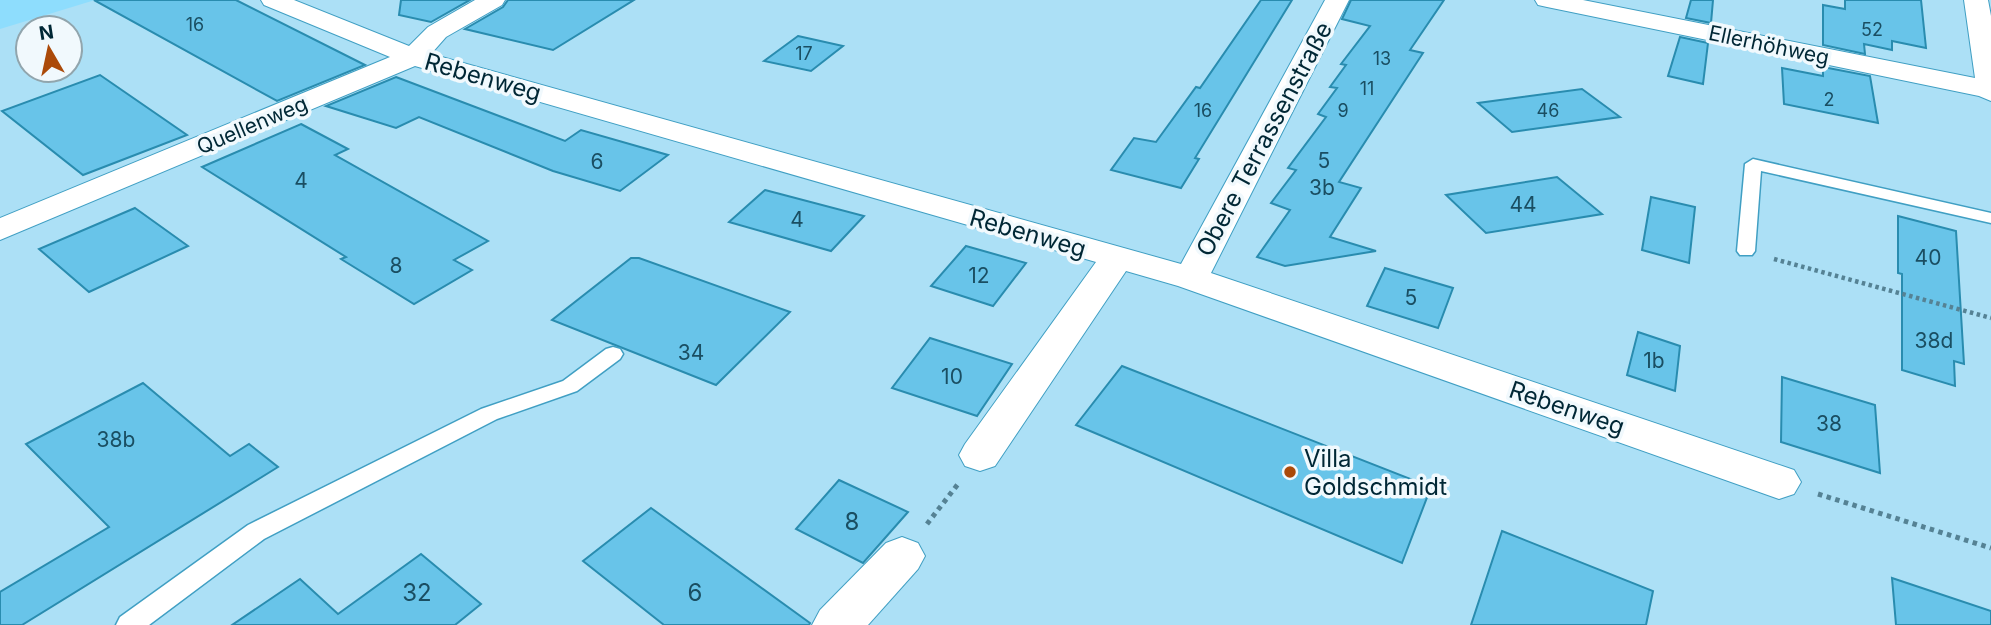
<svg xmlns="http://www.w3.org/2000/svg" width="1991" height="625" viewBox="0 0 1991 625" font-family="Inter,sans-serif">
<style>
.built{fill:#8eddfd}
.building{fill:#68c4e9;stroke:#298caf;stroke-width:2}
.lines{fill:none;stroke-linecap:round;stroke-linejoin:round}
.service-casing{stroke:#409fc3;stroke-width:3}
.minor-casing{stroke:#409fc3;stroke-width:2}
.path-far1{stroke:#558294;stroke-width:4.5;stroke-dasharray:3.5 3.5;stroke-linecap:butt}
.path{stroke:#558294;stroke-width:5;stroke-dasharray:4.5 4.5;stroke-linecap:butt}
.service{fill:#fff;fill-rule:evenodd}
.minor{fill:#fff;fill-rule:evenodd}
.poi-dot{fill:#ab4a09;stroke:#f1f9fd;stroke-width:2.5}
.labels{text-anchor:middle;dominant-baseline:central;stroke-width:7;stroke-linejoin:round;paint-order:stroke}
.far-number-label{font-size:18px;fill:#1a4e62}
.far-street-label{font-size:21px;fill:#002735;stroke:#f1f9fd}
.number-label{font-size:21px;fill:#1a4e62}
.street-label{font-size:24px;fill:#002735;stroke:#f1f9fd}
.poi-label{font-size:24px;fill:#002735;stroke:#f1f9fd;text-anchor:start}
.near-number-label{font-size:24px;fill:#1a4e62}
</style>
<rect width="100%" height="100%" fill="#ace0f6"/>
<polygon class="built" points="0,0 95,0 0,29"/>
<g class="building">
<polygon points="94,0 236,0 365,65 277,101"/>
<polygon points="401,0 470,0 431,22 399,15"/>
<polygon points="508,0 634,0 553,50 465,29 503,7"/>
<polygon points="1261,0 1292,0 1195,158 1199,159 1181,188 1111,170 1134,138 1156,142 1196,87 1200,88"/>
<polygon points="1351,0 1444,0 1410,50 1423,53 1339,182 1361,188 1330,237 1376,251 1285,266 1257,257 1290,210 1271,203 1296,170 1288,168 1326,117 1318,114 1337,88 1330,87 1346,65 1341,64 1370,26 1342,19"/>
<polygon points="1691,0 1713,0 1711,23 1686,18"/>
<polygon points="1845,0 1921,0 1926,48 1892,41 1892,50 1864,44 1865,54 1823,45 1823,5 1845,9"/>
<polygon points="798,36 843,46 811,71 764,61"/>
<polygon points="1680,37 1708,43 1703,84 1668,76"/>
<polygon points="1823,67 1870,76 1878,123 1784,104 1782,68 1823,76"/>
<polygon points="100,75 187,135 83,175 2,111"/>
<polygon points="396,77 565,141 581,130 668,155 620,191 553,171 419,117 396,128 326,106"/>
<polygon points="1582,89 1620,117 1512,132 1478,103"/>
<polygon points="301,124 348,149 335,155 488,241 454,260 472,270 414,304 341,259 346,257 202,167"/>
<polygon points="1557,177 1602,214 1486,233 1446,195"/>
<polygon points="765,190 864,216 831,251 729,222"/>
<polygon points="1651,197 1695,207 1689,263 1642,250"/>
<polygon points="135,208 188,246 89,292 39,249"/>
<polygon points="1898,216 1956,231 1964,364 1954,361 1955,386 1902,370 1902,274 1898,273"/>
<polygon points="966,246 1026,263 993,306 931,286"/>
<polygon points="631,258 639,258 790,312 716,385 552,320"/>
<polygon points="1385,268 1453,288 1438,328 1367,306"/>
<polygon points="1638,332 1680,346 1675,391 1627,375"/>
<polygon points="930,338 1012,364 977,416 892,388"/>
<polygon points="1122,366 1431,487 1402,563 1076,425"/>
<polygon points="1782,377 1875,405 1880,473 1781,442"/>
<polygon points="143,383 230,456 249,444 278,467 22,625 0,625 0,592 109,527 26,444"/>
<polygon points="839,480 908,512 863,563 796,529"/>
<polygon points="651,508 810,623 809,625 664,625 583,561"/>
<polygon points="1502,531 1653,591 1646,625 1471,625"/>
<polygon points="421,554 481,604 455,625 232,625 300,579 338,614"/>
<polygon points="1892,578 1991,611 1991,625 1896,625"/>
</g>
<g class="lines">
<defs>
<g id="service">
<polygon points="1753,159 1991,213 1991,223 1761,171 1755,251 1752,255 1740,255 1737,251 1745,164"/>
<polygon points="613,347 620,349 623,354 620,359 577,391 497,419 264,539 149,625 116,625 120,617 248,525 481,409 563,381 606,349"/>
</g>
<g id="minor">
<polygon points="261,0 294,0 409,46 428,27 475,0 505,0 502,5 446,37 431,54 1181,264 1325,0 1349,0 1211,273 1794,470 1801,482 1794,494 1779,499 1178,286 1126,271 995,466 980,471 965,466 959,455 965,444 1096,262 415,66 0,240 0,218 390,57 264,5"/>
<polygon points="1535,0 1583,0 1975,78 1964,0 1988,0 1991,16 1991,101 1979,96 1547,7 1538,5"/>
<polygon points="902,537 918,543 925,556 918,569 868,625 812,625 820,610 886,543"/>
</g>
</defs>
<use href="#service" class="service-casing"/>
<use href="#minor" class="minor-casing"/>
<polyline class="path-far1" points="1774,259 1991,318"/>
<g class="path">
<polyline points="1818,494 1991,548"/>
<polyline points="927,524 958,484"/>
</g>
<use href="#service" class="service"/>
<use href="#minor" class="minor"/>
</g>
<circle class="poi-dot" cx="1290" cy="472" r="7"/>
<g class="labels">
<g class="far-number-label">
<text x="195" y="24">16</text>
<text x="1872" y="29">52</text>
<text x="804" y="53">17</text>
<text x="1382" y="58">13</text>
<text x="1367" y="88">11</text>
<text x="1829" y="99">2</text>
<text x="1203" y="110">16</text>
<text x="1343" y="110">9</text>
<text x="1548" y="110">46</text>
</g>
<g class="far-street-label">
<text transform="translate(1769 45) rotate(12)">Ellerhöhweg</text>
<text transform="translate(252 125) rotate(-23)">Quellenweg</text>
</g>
<g class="number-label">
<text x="1324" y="160">5</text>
<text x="597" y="161">6</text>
<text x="301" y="180">4</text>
<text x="1322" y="187">3b</text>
<text x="1523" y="204">44</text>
<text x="797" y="219">4</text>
<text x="1928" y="257">40</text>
<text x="396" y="265">8</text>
<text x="979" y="275">12</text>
<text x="1411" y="297">5</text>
<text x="1934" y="340">38d</text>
<text x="691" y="352">34</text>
<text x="1654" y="360">1b</text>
<text x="952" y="376">10</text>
<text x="1829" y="423">38</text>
<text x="116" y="439">38b</text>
</g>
<g class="street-label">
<text transform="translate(483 77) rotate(16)">Rebenweg</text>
<text transform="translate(1264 139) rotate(-62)">Obere Terrassenstraße</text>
<text transform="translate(1028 233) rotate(16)">Rebenweg</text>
<text transform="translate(1567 408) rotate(19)">Rebenweg</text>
</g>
<g class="poi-label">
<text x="1304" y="458">Villa<tspan x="1304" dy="28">Goldschmidt</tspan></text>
</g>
<g class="near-number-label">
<text x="852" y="521">8</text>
<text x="417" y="592">32</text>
<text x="695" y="592">6</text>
</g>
</g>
<g transform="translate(49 49) rotate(351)"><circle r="33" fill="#f1f9fd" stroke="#91a5ad" stroke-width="2"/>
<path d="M0-5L12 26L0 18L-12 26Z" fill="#ab4a09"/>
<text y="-10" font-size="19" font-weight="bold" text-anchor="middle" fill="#002735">N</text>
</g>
</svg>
